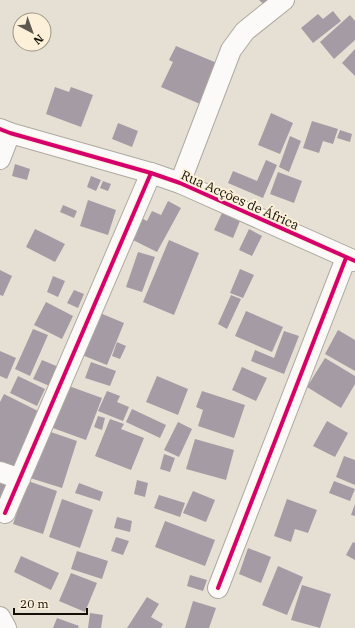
<svg xmlns="http://www.w3.org/2000/svg" width="355" height="628" viewBox="0 0 355 628" font-family="'IBM Plex Serif',serif">
<style>
.building{fill:#a59ba4}
.lines{fill:none;stroke-linecap:round;stroke-linejoin:round}
.street-casing{stroke:#aeaaa0;stroke-width:22}
.street{stroke:#fbfaf9;stroke-width:20}
.cycleway-casing{stroke:#fcf0d9;stroke-width:6}
.cycleway{stroke:#d6006c;stroke-width:4}
.labels{text-anchor:middle;dominant-baseline:central;stroke-width:4;stroke-linejoin:round;paint-order:stroke}
.street-label{font-size:13px;fill:#141008;stroke:#fcf0d9}
</style>
<rect width="100%" height="100%" fill="#e6e0d4"/>
<g class="building">
<polygon points="259,0 273,0 267,7"/>
<polygon points="333,11 341,21 313,43 301,28 318,14 323,19"/>
<polygon points="350,15 355,21 355,40 334,59 320,42"/>
<polygon points="176,46 217,63 200,104 161,87 173,62 169,60"/>
<polygon points="355,49 355,76 342,63"/>
<polygon points="55,87 69,92 71,87 93,95 81,127 46,114"/>
<polygon points="271,113 293,123 280,154 258,145"/>
<polygon points="312,121 338,129 333,144 323,141 319,153 303,148"/>
<polygon points="118,123 138,131 132,147 112,139"/>
<polygon points="340,130 352,134 350,142 337,138"/>
<polygon points="290,136 301,141 289,172 279,167"/>
<polygon points="266,160 277,165 263,198 228,183 233,171 257,181"/>
<polygon points="15,164 30,169 27,180 12,176"/>
<polygon points="278,172 302,181 294,203 270,194"/>
<polygon points="91,176 101,180 96,191 87,187"/>
<polygon points="103,181 111,184 108,191 100,188"/>
<polygon points="88,200 116,210 108,235 80,226"/>
<polygon points="168,201 181,208 157,252 129,238 139,217 147,221 152,211 161,215"/>
<polygon points="63,205 77,211 74,218 60,212"/>
<polygon points="222,213 240,221 233,238 214,230"/>
<polygon points="35,229 65,244 55,262 26,247"/>
<polygon points="249,229 262,236 252,256 239,250"/>
<polygon points="169,240 199,253 174,315 143,302"/>
<polygon points="138,252 155,257 142,292 126,287"/>
<polygon points="240,269 254,275 243,298 230,293"/>
<polygon points="0,270 12,276 3,296 0,295"/>
<polygon points="53,276 65,281 58,297 47,292"/>
<polygon points="74,290 84,294 78,308 67,303"/>
<polygon points="231,295 241,299 227,329 218,324"/>
<polygon points="46,302 73,316 62,339 34,325"/>
<polygon points="246,311 283,327 272,352 235,336"/>
<polygon points="100,313 124,323 107,365 82,355"/>
<polygon points="33,329 48,335 30,376 15,369"/>
<polygon points="338,330 355,340 355,371 325,354"/>
<polygon points="284,331 299,336 284,374 251,361 255,350 274,358"/>
<polygon points="117,342 126,346 120,359 112,356"/>
<polygon points="0,351 16,358 7,379 0,376"/>
<polygon points="325,358 355,376 355,384 341,408 307,387"/>
<polygon points="42,360 61,368 52,387 33,379"/>
<polygon points="91,362 116,371 110,386 85,378"/>
<polygon points="242,367 267,378 256,401 232,390"/>
<polygon points="18,376 45,389 37,406 10,393"/>
<polygon points="157,376 188,389 178,415 146,402"/>
<polygon points="66,385 102,398 86,440 50,427"/>
<polygon points="107,391 120,396 117,402 129,407 123,421 98,411"/>
<polygon points="202,391 245,405 234,438 198,426 203,410 196,407"/>
<polygon points="4,394 40,412 12,470 0,464 0,402"/>
<polygon points="132,409 166,425 160,438 126,422"/>
<polygon points="98,416 105,418 102,430 94,427"/>
<polygon points="110,419 124,424 121,429 144,438 131,470 95,456"/>
<polygon points="327,421 348,433 335,457 313,446"/>
<polygon points="178,422 192,429 179,457 164,450"/>
<polygon points="45,430 77,441 62,488 30,478"/>
<polygon points="195,439 234,450 226,480 186,469"/>
<polygon points="164,454 175,458 170,472 160,469"/>
<polygon points="344,456 355,460 355,485 336,477"/>
<polygon points="137,480 148,483 145,497 134,494"/>
<polygon points="0,481 9,484 0,511"/>
<polygon points="28,481 57,491 43,534 13,524"/>
<polygon points="334,481 355,489 350,501 329,493"/>
<polygon points="79,483 103,492 100,501 75,493"/>
<polygon points="193,491 215,500 206,522 183,513"/>
<polygon points="159,495 185,503 180,517 154,508"/>
<polygon points="62,499 93,510 80,548 49,537"/>
<polygon points="287,499 317,510 308,533 295,529 291,542 274,536"/>
<polygon points="355,504 355,516 351,515"/>
<polygon points="117,517 132,521 130,532 114,528"/>
<polygon points="165,521 215,540 205,566 155,547"/>
<polygon points="116,537 129,541 123,555 111,551"/>
<polygon points="353,542 355,543 355,560 346,555"/>
<polygon points="248,548 271,557 261,583 239,574"/>
<polygon points="77,551 108,561 102,579 71,569"/>
<polygon points="21,556 59,573 51,590 14,572"/>
<polygon points="278,566 303,577 287,615 262,605"/>
<polygon points="71,573 97,583 85,612 59,601"/>
<polygon points="190,575 207,580 203,591 187,586"/>
<polygon points="302,585 331,594 320,628 291,620"/>
<polygon points="147,597 159,604 151,617 163,624 161,628 127,628"/>
<polygon points="193,601 216,608 209,628 185,628"/>
<polygon points="90,613 103,615 101,628 88,628"/>
<polygon points="57,618 79,626 78,628 53,628"/>
</g>
<g class="lines">
<defs>
<g id="street">
<polyline points="0,129 10,133 151,173 180,183 355,261"/>
<polyline points="0,159 10,133"/>
<polyline points="180,183 231,50 245,31 284,0"/>
<polyline points="0,472 20,479"/>
<polyline points="5,513 151,173"/>
<polyline points="218,588 346,258"/>
<polyline points="0,617 6,628"/>
</g>
</defs>
<use href="#street" class="street-casing"/>
<use href="#street" class="street"/>
<defs>
<g id="cycleway">
<polyline points="0,129 10,133 151,173 180,183 355,261"/>
<polyline points="5,513 151,173"/>
<polyline points="218,588 346,258"/>
</g>
</defs>
<use href="#cycleway" class="cycleway-casing"/>
<use href="#cycleway" class="cycleway"/>
</g>
<g class="labels">
<g class="street-label">
<text transform="translate(240 200) rotate(24)">Rua Acções de África</text>
</g>
</g>
<g transform="translate(32 32) rotate(139)"><circle r="19" fill="#fcf0d9" stroke="#9f9685"/>
<path d="M0-3L7 15L0 10L-7 15Z" fill="#5e594f"/>
<text y="-6" font-size="11" font-weight="bold" text-anchor="middle" fill="#141008">N</text>
</g>
<path d="M14 608v6h73v-6" fill="none" stroke="#141008" stroke-width="2"/>
<text x="20" y="608" font-size="12" fill="#141008" stroke="#fcf0d9" stroke-width="3" paint-order="stroke">20 m</text>
</svg>
